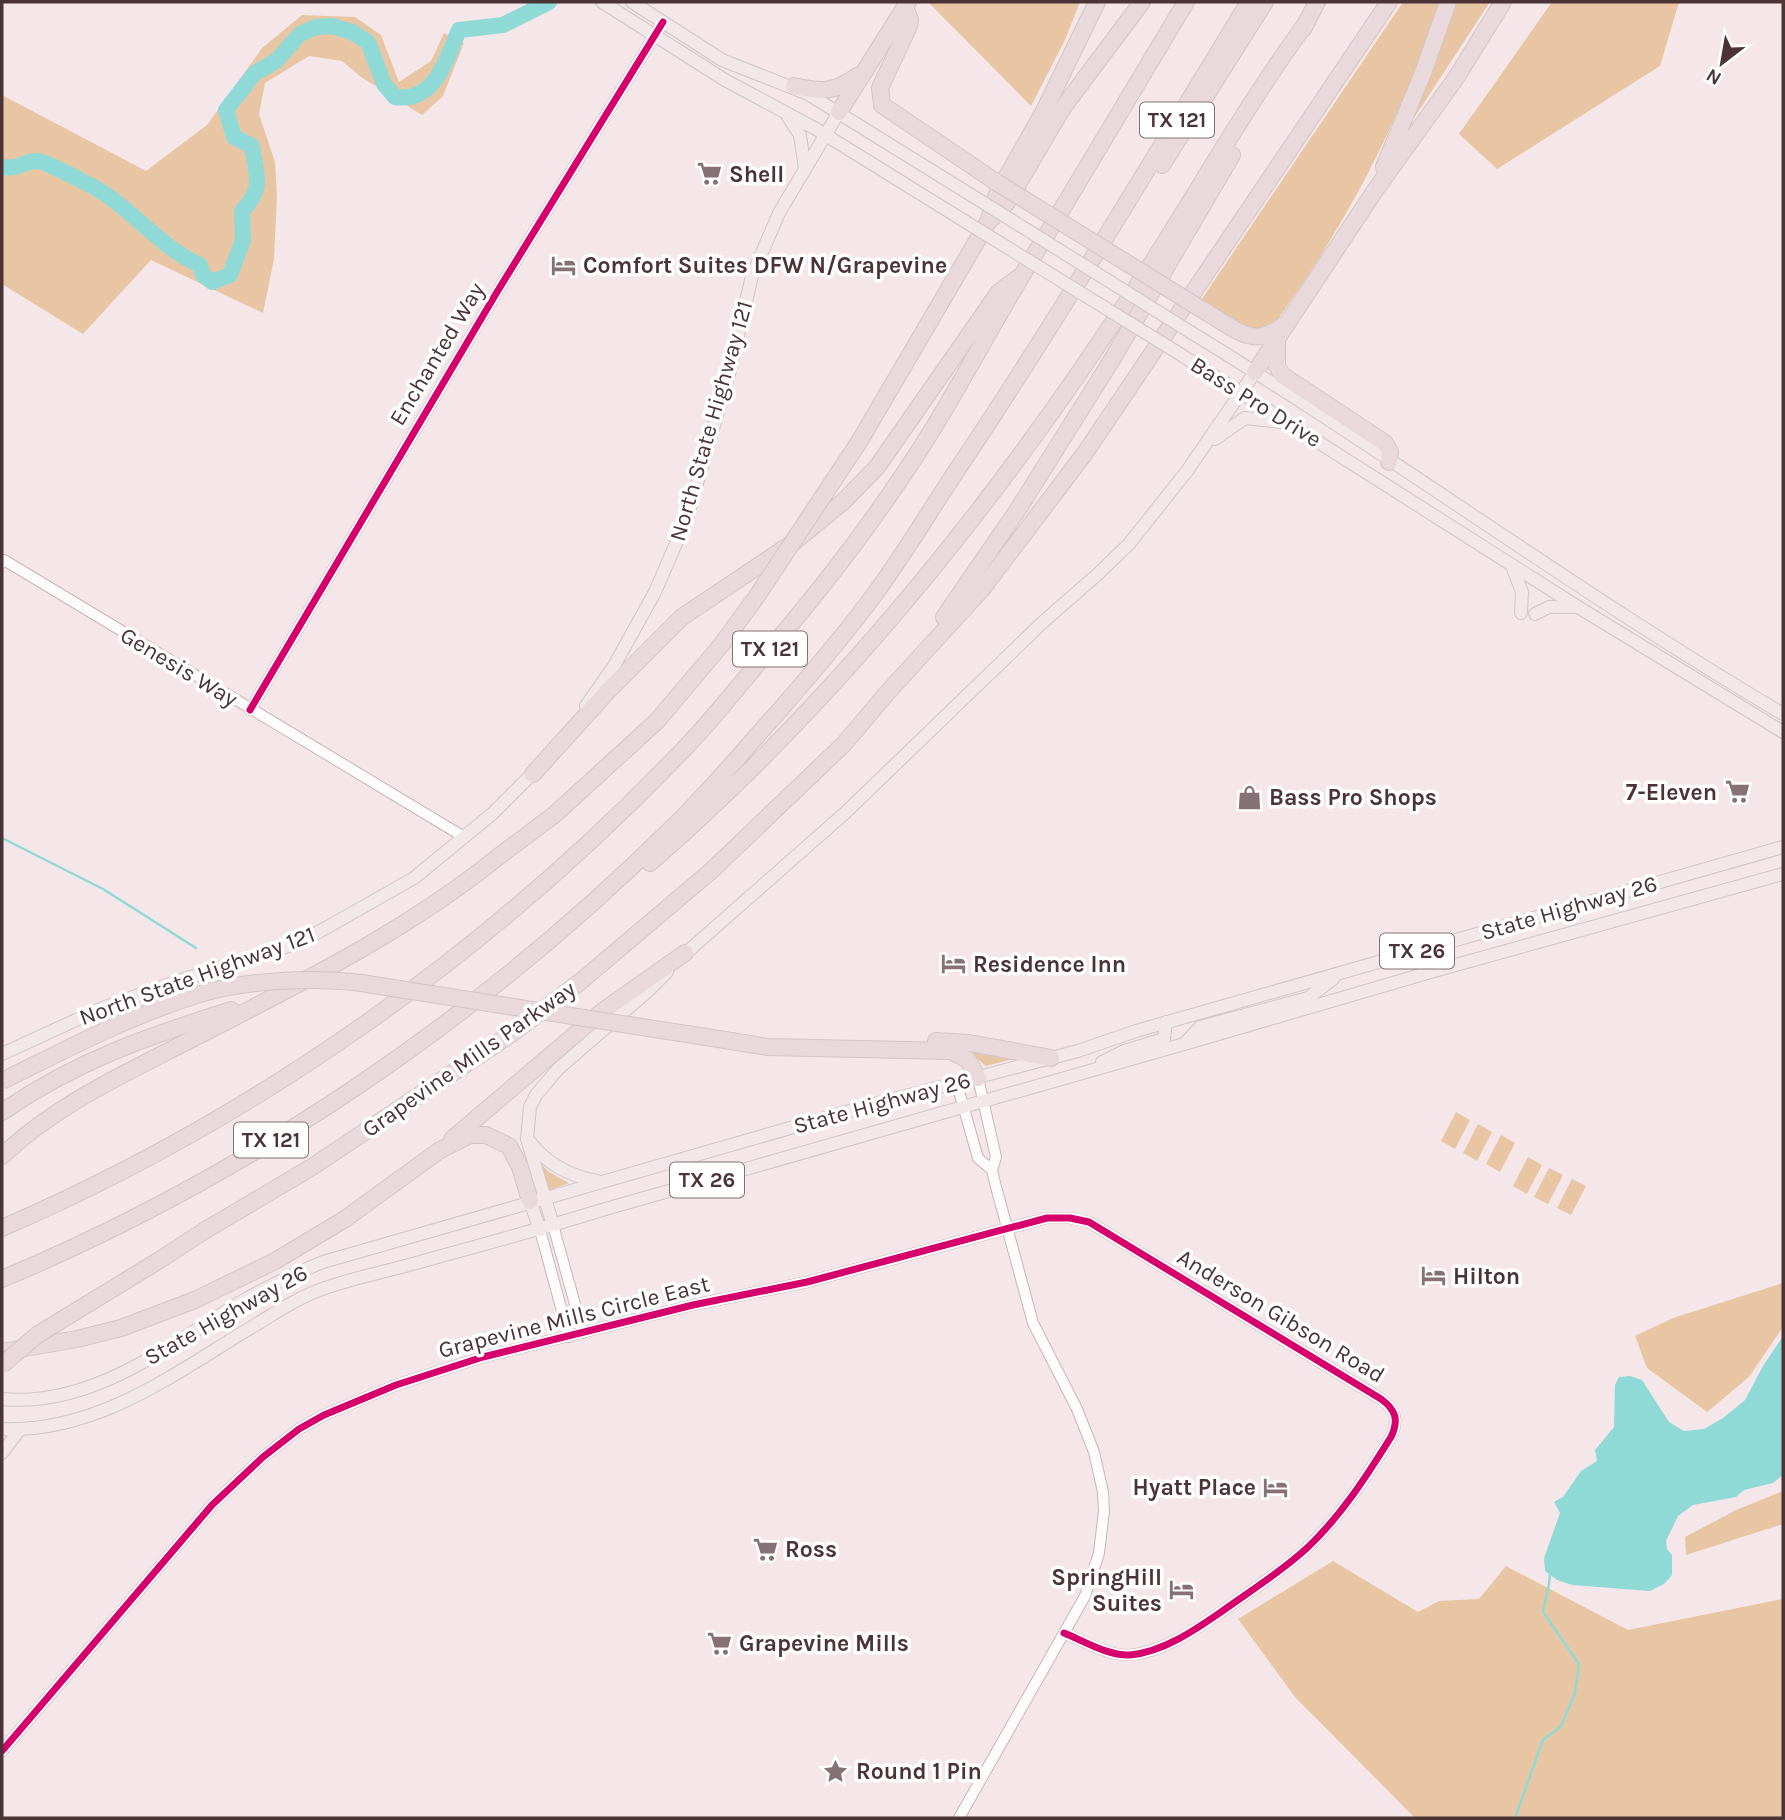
<svg xmlns="http://www.w3.org/2000/svg" width="1785" height="1820" viewBox="0 0 1785 1820" font-family="Karla,sans-serif">
<style>
.green{fill:#e9c6a3}
.water{fill:#8fdad7}
.lines{fill:none;stroke-linecap:round;stroke-linejoin:round}
.stream{stroke:#8fdad7;stroke-width:2.5}
.river{stroke:#8fdad7;stroke-width:16}
.minor-casing{stroke:#c6b6b8;stroke-width:12}
.major-casing{stroke:#d0c6c7;stroke-width:14}
.highway-casing{stroke:#d0c6c7;stroke-width:18}
.minor{stroke:#fefbfc;stroke-width:10}
.major{stroke:#f2e7e9;stroke-width:12}
.highway{stroke:#ead9dc;stroke-width:16}
.major-bridge-casing{stroke:#d0c6c7;stroke-width:14;stroke-linecap:butt}
.highway-bridge-casing{stroke:#d0c6c7;stroke-width:18;stroke-linecap:butt}
.major-bridge{stroke:#f2e7e9;stroke-width:12}
.highway-bridge{stroke:#ead9dc;stroke-width:16}
.cycleway-casing{stroke:#fff;stroke-width:11}
.cycleway{stroke:#d6006c;stroke-width:7}
.labels{text-anchor:middle;dominant-baseline:central;stroke-width:7;stroke-linejoin:round;paint-order:stroke}
.shield{fill:#fff;stroke:#817072;stroke-width:2}
.shield-label{font-size:21px;font-weight:bold;fill:#4b3336}
.poi-label{font-size:23px;font-weight:bold;fill:#4b3336;stroke:#fff;text-anchor:start}
.street-label{font-size:23px;fill:#4b3336;stroke:#fff}
</style>
<rect width="100%" height="100%" fill="#f5e7e9"/>
<g class="green">
<polygon points="928,2 1080,2 1065,40 1031,106"/>
<path d="M1403 2H1440C1413 82 1379 160 1335 232 1318 262 1298 290 1279 318L1268 327 1248 330 1201 300Z"/>
<polygon points="1454,2 1490,2 1410,124"/>
<polygon points="1552,2 1679,2 1660,66 1497,169 1459,134"/>
<polygon points="302,15 355,17 381,35 399,82 431,61 444,33 464,43 443,96 422,115 361,77 342,61 309,56 265,83 259,114 275,162 277,196 274,259 263,313 151,260 83,334 2,284 2,95 146,171 207,125 262,48"/>
<polygon points="967,1050 1013,1059 986,1066"/>
<polygon points="1456,1112 1470,1120 1455,1149 1441,1141"/>
<polygon points="1478,1124 1492,1132 1477,1161 1463,1153"/>
<polygon points="1501,1135 1515,1143 1500,1172 1486,1164"/>
<polygon points="1528,1157 1542,1165 1527,1194 1513,1186"/>
<polygon points="540,1163 549,1172 569,1183 548,1191"/>
<polygon points="1549,1168 1563,1175 1548,1204 1534,1197"/>
<polygon points="1572,1179 1586,1186 1571,1215 1557,1208"/>
<polygon points="1783,1283 1783,1327 1749,1377 1707,1412 1647,1368 1635,1336 1673,1318"/>
<polygon points="1783,1491 1783,1524 1686,1555 1685,1537 1736,1510"/>
<polygon points="1333,1561 1418,1612 1439,1601 1479,1599 1506,1566 1628,1630 1783,1599 1783,1818 1415,1818 1295,1697 1238,1619"/>
</g>
<polygon class="water" points="1783,1336 1783,1475 1773,1483 1744,1490 1736,1497 1693,1505 1678,1516 1666,1541 1667,1549 1672,1555 1672,1575 1664,1584 1650,1591 1572,1585 1557,1580 1545,1571 1544,1558 1560,1513 1554,1502 1563,1497 1581,1471 1597,1461 1595,1450 1614,1427 1615,1385 1619,1377 1630,1376 1642,1380 1669,1422 1684,1431 1704,1429 1723,1418 1745,1400 1763,1366"/>
<g class="lines">
<g class="stream">
<polyline points="2,838 103,889 196,948"/>
<polyline points="1515,1818 1543,1740 1561,1726 1575,1693 1579,1664 1543,1612 1549,1584 1550,1573"/>
</g>
<path class="river" d="M2 166C15 172 25 160 38 161 47 162 82 181 92 186 132 208 159 247 200 265L203 275 212 282 230 275 243 240 242 211C265 187 256 176 252 146L234 137 226 110 255 73 276 61 300 34 316 27 332 26 352 32 368 42 384 84 395 97C435 103 446 60 459 30L503 25 549 2"/>
<defs>
<g id="minor">
<polyline points="2,563 4,560 464,837"/>
<polyline points="250,710 497,292 663,22"/>
<polyline points="957,1084 978,1158 992,1170"/>
<polyline points="553,1225 583,1333"/>
<polyline points="540,1230 569,1337"/>
<path d="M2 1751 212 1505 263 1457 299 1429 324 1415 396 1385 483 1357 693 1305 807 1282 1047 1218H1070L1089 1222 1381 1399C1396 1410 1399 1420 1391 1437 1366 1477 1341 1516 1307 1548 1281 1572 1250 1591 1221 1612 1195 1630 1163 1652 1130 1655 1108 1656 1084 1641 1064 1633"/>
<polyline points="959,1818 1085,1596 1099,1553 1104,1511 1103,1492 1094,1452 1077,1409 1033,1323 995,1183 992,1170 996,1157 978,1078"/>
</g>
<g id="major">
<polyline points="602,2 725,80 816,129 966,222"/>
<polyline points="632,2 722,60 808,94 984,203"/>
<polyline points="787,115 800,135 805,169"/>
<path d="M1192 333C1392 455 1581 595 1783 714"/>
<polyline points="1175,351 1578,607 1783,732"/>
<polyline points="1215,439 1245,418 1281,422"/>
<polyline points="1512,566 1522,592 1521,613"/>
<polyline points="1535,614 1549,607 1577,607"/>
<polyline points="586,706 614,666 655,592 687,518 729,374 752,276 779,213 839,112"/>
<polyline points="679,959 845,813 1043,622 1099,573 1129,544 1187,471 1255,372"/>
<polyline points="1184,1044 1200,1027 1308,998 1333,979"/>
<polyline points="2,1054 100,1009 175,982 301,942 414,878 492,814 538,768"/>
<polyline points="1102,1062 1124,1051 1164,1039 1166,1022"/>
<path d="M530 1142C547 1164 569 1176 597 1181"/>
<polyline points="530,1201 540,1230"/>
<polyline points="553,1225 527,1139 530,1107 536,1095 558,1069 648,991 667,972"/>
<path d="M2 1399C93 1408 172 1343 246 1299 271 1285 296 1273 323 1262L867 1106 1078 1051 1136 1031 1783 847"/>
<path d="M2 1429C99 1433 178 1371 257 1324 275 1313 293 1301 312 1293 343 1280 376 1274 409 1265 473 1247 538 1230 602 1210L1198 1040 1434 971 1783 874"/>
<polyline points="2,1453 20,1429"/>
</g>
<g id="highway">
<polyline points="905,7 910,20 909,26 880,88 882,105 996,182"/>
<polyline points="1303,29 1317,2"/>
<path d="M794 86C821 92 834 93 857 76"/>
<polyline points="839,112 908,2"/>
<polyline points="1162,165 1265,2"/>
<polyline points="1384,167 1423,73 1448,2"/>
<polyline points="992,218 1008,201 1062,109 1142,2"/>
<path d="M1232 328C1251 340 1265 339 1282 326"/>
<polyline points="1277,340 1277,366 1282,375 1385,443 1390,452 1389,462"/>
<polyline points="1255,372 1376,189 1456,78 1503,2"/>
<polyline points="859,442 988,222 998,192 1043,113 1097,2"/>
<polyline points="944,617 1017,511 1113,358 1232,155"/>
<polyline points="533,774 608,691 682,617 794,542 844,501 877,467 999,292 1018,278"/>
<path d="M650 863C836 701 991 509 1126 303 1188 210 1241 112 1307 22"/>
<polyline points="725,1040 768,1047 951,1051 968,1060 978,1078"/>
<polyline points="936,1041 969,1043 1051,1058"/>
<path d="M2 1112C76 1061 146 1037 231 1010"/>
<polyline points="452,1139 604,1010 685,953"/>
<path d="M2 1156C57 1104 126 1073 192 1039 297 985 405 932 498 857"/>
<path d="M2 1228C259 1117 491 951 685 748 713 719 738 687 765 655 814 598 861 538 903 475 944 415 978 350 1015 287 1072 192 1130 97 1186 2"/>
<polyline points="158,1261 204,1231 312,1167 511,1034 580,982 711,871 844,744 888,692 982,589 1085,453 1389,2"/>
<path d="M2 1279C252 1174 481 1017 674 826 711 790 744 750 779 711 813 672 847 632 877 591 904 554 928 514 953 476 1057 321 1152 161 1249 2"/>
<polyline points="2,1352 77,1339 121,1328 195,1300 275,1261 345,1219 440,1150 470,1135 486,1135 509,1146 520,1167 530,1201"/>
</g>
</defs>
<use href="#minor" class="minor-casing"/>
<use href="#major" class="major-casing"/>
<use href="#highway" class="highway-casing"/>
<use href="#minor" class="minor"/>
<use href="#major" class="major"/>
<use href="#highway" class="highway"/>
<defs>
<g id="major-bridge">
<polyline points="984,203 1192,333"/>
<polyline points="966,222 1175,351"/>
</g>
<g id="highway-bridge">
<polyline points="996,182 1232,328"/>
<polyline points="498,857 554,815 657,721 722,644 757,596 859,442"/>
<path d="M2 1081C65 1050 129 1016 197 995 243 980 312 977 361 983L725 1040"/>
<polyline points="2,1365 37,1335 158,1261"/>
</g>
</defs>
<use href="#major-bridge" class="major-bridge-casing"/>
<use href="#highway-bridge" class="highway-bridge-casing"/>
<use href="#major-bridge" class="major-bridge"/>
<use href="#highway-bridge" class="highway-bridge"/>
<defs>
<g id="cycleway">
<polyline points="250,710 497,292 663,22"/>
<path d="M2 1751 212 1505 263 1457 299 1429 324 1415 396 1385 483 1357 693 1305 807 1282 1047 1218H1070L1089 1222 1381 1399C1396 1410 1399 1420 1391 1437 1366 1477 1341 1516 1307 1548 1281 1572 1250 1591 1221 1612 1195 1630 1163 1652 1130 1655 1108 1656 1084 1641 1064 1633"/>
</g>
</defs>
<use href="#cycleway" class="cycleway-casing"/>
<use href="#cycleway" class="cycleway"/>
</g>
<defs>
<symbol id="supermarket-bare" viewBox="-9 -9 18 18"><path d="M-6-5.5h2.5l.6 2H6L4.5 2H-2.5L-4.4-4H-6ZM-1.5 3.2a1.3 1.3 0 1 0 .1 0ZM3 3.2a1.3 1.3 0 1 0 .1 0Z" fill="#867275" stroke="#fff" stroke-width="2.5" paint-order="stroke"/></symbol>
<symbol id="hotel-bare" viewBox="-9 -9 18 18"><path d="M-6-4.5h1.5V1H6V5H4.5V3h-9V5H-6ZM-4 0a1.8 1.8 0 1 1 3.6 0ZM.5 0V-2.5h3Q6-2.5 6 0Z" fill="#867275" stroke="#fff" stroke-width="2.5" paint-order="stroke"/></symbol>
<symbol id="shop-bare" viewBox="-9 -9 18 18"><path d="M-5-2.5h2.3a2.7 3.5 0 0 1 5.4 0H5L5.5 6h-11ZM-1.5-2.5h3a1.5 2.3 0 0 0-3 0Z" fill="#867275" stroke="#fff" stroke-width="2.5" paint-order="stroke"/></symbol>
<symbol id="sight-bare" viewBox="-9 -9 18 18"><path d="M0-6L1.8-2.2L6-1.7L2.9 1.2L3.7 5.4L0 3.3L-3.7 5.4L-2.9 1.2L-6-1.7L-1.8-2.2Z" fill="#867275" stroke="#fff" stroke-width="2.5" paint-order="stroke"/></symbol>
</defs>
<g fill-rule="evenodd">
<use href="#supermarket-bare" x="692" y="156" width="35" height="35"/>
<use href="#hotel-bare" x="546" y="248" width="35" height="35"/>
<use href="#supermarket-bare" x="1720" y="774" width="35" height="35"/>
<use href="#shop-bare" x="1232" y="780" width="35" height="35"/>
<use href="#hotel-bare" x="936" y="946" width="35" height="35"/>
<use href="#hotel-bare" x="1416" y="1258" width="35" height="35"/>
<use href="#hotel-bare" x="1258" y="1470" width="35" height="35"/>
<use href="#supermarket-bare" x="748" y="1532" width="35" height="35"/>
<use href="#hotel-bare" x="1164" y="1572" width="35" height="35"/>
<use href="#supermarket-bare" x="702" y="1626" width="35" height="35"/>
<use href="#sight-bare" x="818" y="1754" width="35" height="35"/>
</g>
<g class="labels">
<g class="shield">
<rect x="1140" y="102.5" width="74" height="35" rx="5"/>
<rect x="733" y="631.5" width="74" height="35" rx="5"/>
<rect x="1380" y="933.5" width="74" height="35" rx="5"/>
<rect x="234" y="1122.5" width="74" height="35" rx="5"/>
<rect x="670" y="1162.5" width="74" height="35" rx="5"/>
</g>
<g class="shield-label">
<text x="1177" y="120">TX 121</text>
<text x="770" y="649">TX 121</text>
<text x="1417" y="951">TX 26</text>
<text x="271" y="1140">TX 121</text>
<text x="707" y="1180">TX 26</text>
</g>
<g class="poi-label">
<text x="729" y="174">Shell</text>
<text x="583" y="265">Comfort Suites DFW N/Grapevine</text>
<text x="1717" y="792" text-anchor="end">7-Eleven</text>
<text x="1269" y="797">Bass Pro Shops</text>
<text x="973" y="964">Residence Inn</text>
<text x="1453" y="1276">Hilton</text>
<text x="1256" y="1487" text-anchor="end">Hyatt Place</text>
<text x="785" y="1549">Ross</text>
<text x="1162" y="1577" text-anchor="end">SpringHill<tspan x="1162" dy="26">Suites</tspan></text>
<text x="739" y="1643">Grapevine Mills</text>
<text x="856" y="1771">Round 1 Pin</text>
</g>
<g class="street-label">
<text transform="translate(437 354) rotate(-59)">Enchanted Way</text>
<text transform="translate(1256 402) rotate(32)">Bass Pro Drive</text>
<text transform="translate(711 421) rotate(-74)">North State Highway 121</text>
<text transform="translate(179 667) rotate(31)">Genesis Way</text>
<text transform="translate(1569 908) rotate(-16)">State Highway 26</text>
<text transform="translate(197 976) rotate(-20)">North State Highway 121</text>
<text transform="translate(469 1059) rotate(-35)">Grapevine Mills Parkway</text>
<text transform="translate(882 1103) rotate(-15)">State Highway 26</text>
<text transform="translate(226 1315) rotate(-29)">State Highway 26</text>
<text transform="translate(1281 1316) rotate(31)">Anderson Gibson Road</text>
<text transform="translate(574 1317) rotate(-14)">Grapevine Mills Circle East</text>
</g>
</g>
<rect width="1785" height="1820" fill="none" stroke="#4b3336" stroke-width="7"/>
<g transform="translate(1722 63) rotate(211)" stroke="#ffffff" stroke-width="5" paint-order="stroke">
<path d="M0-5L12 26L0 18L-12 26Z" fill="#4b3336"/>
<text y="-10" font-size="19" font-weight="bold" text-anchor="middle" fill="#4b3336">N</text>
</g>
</svg>
